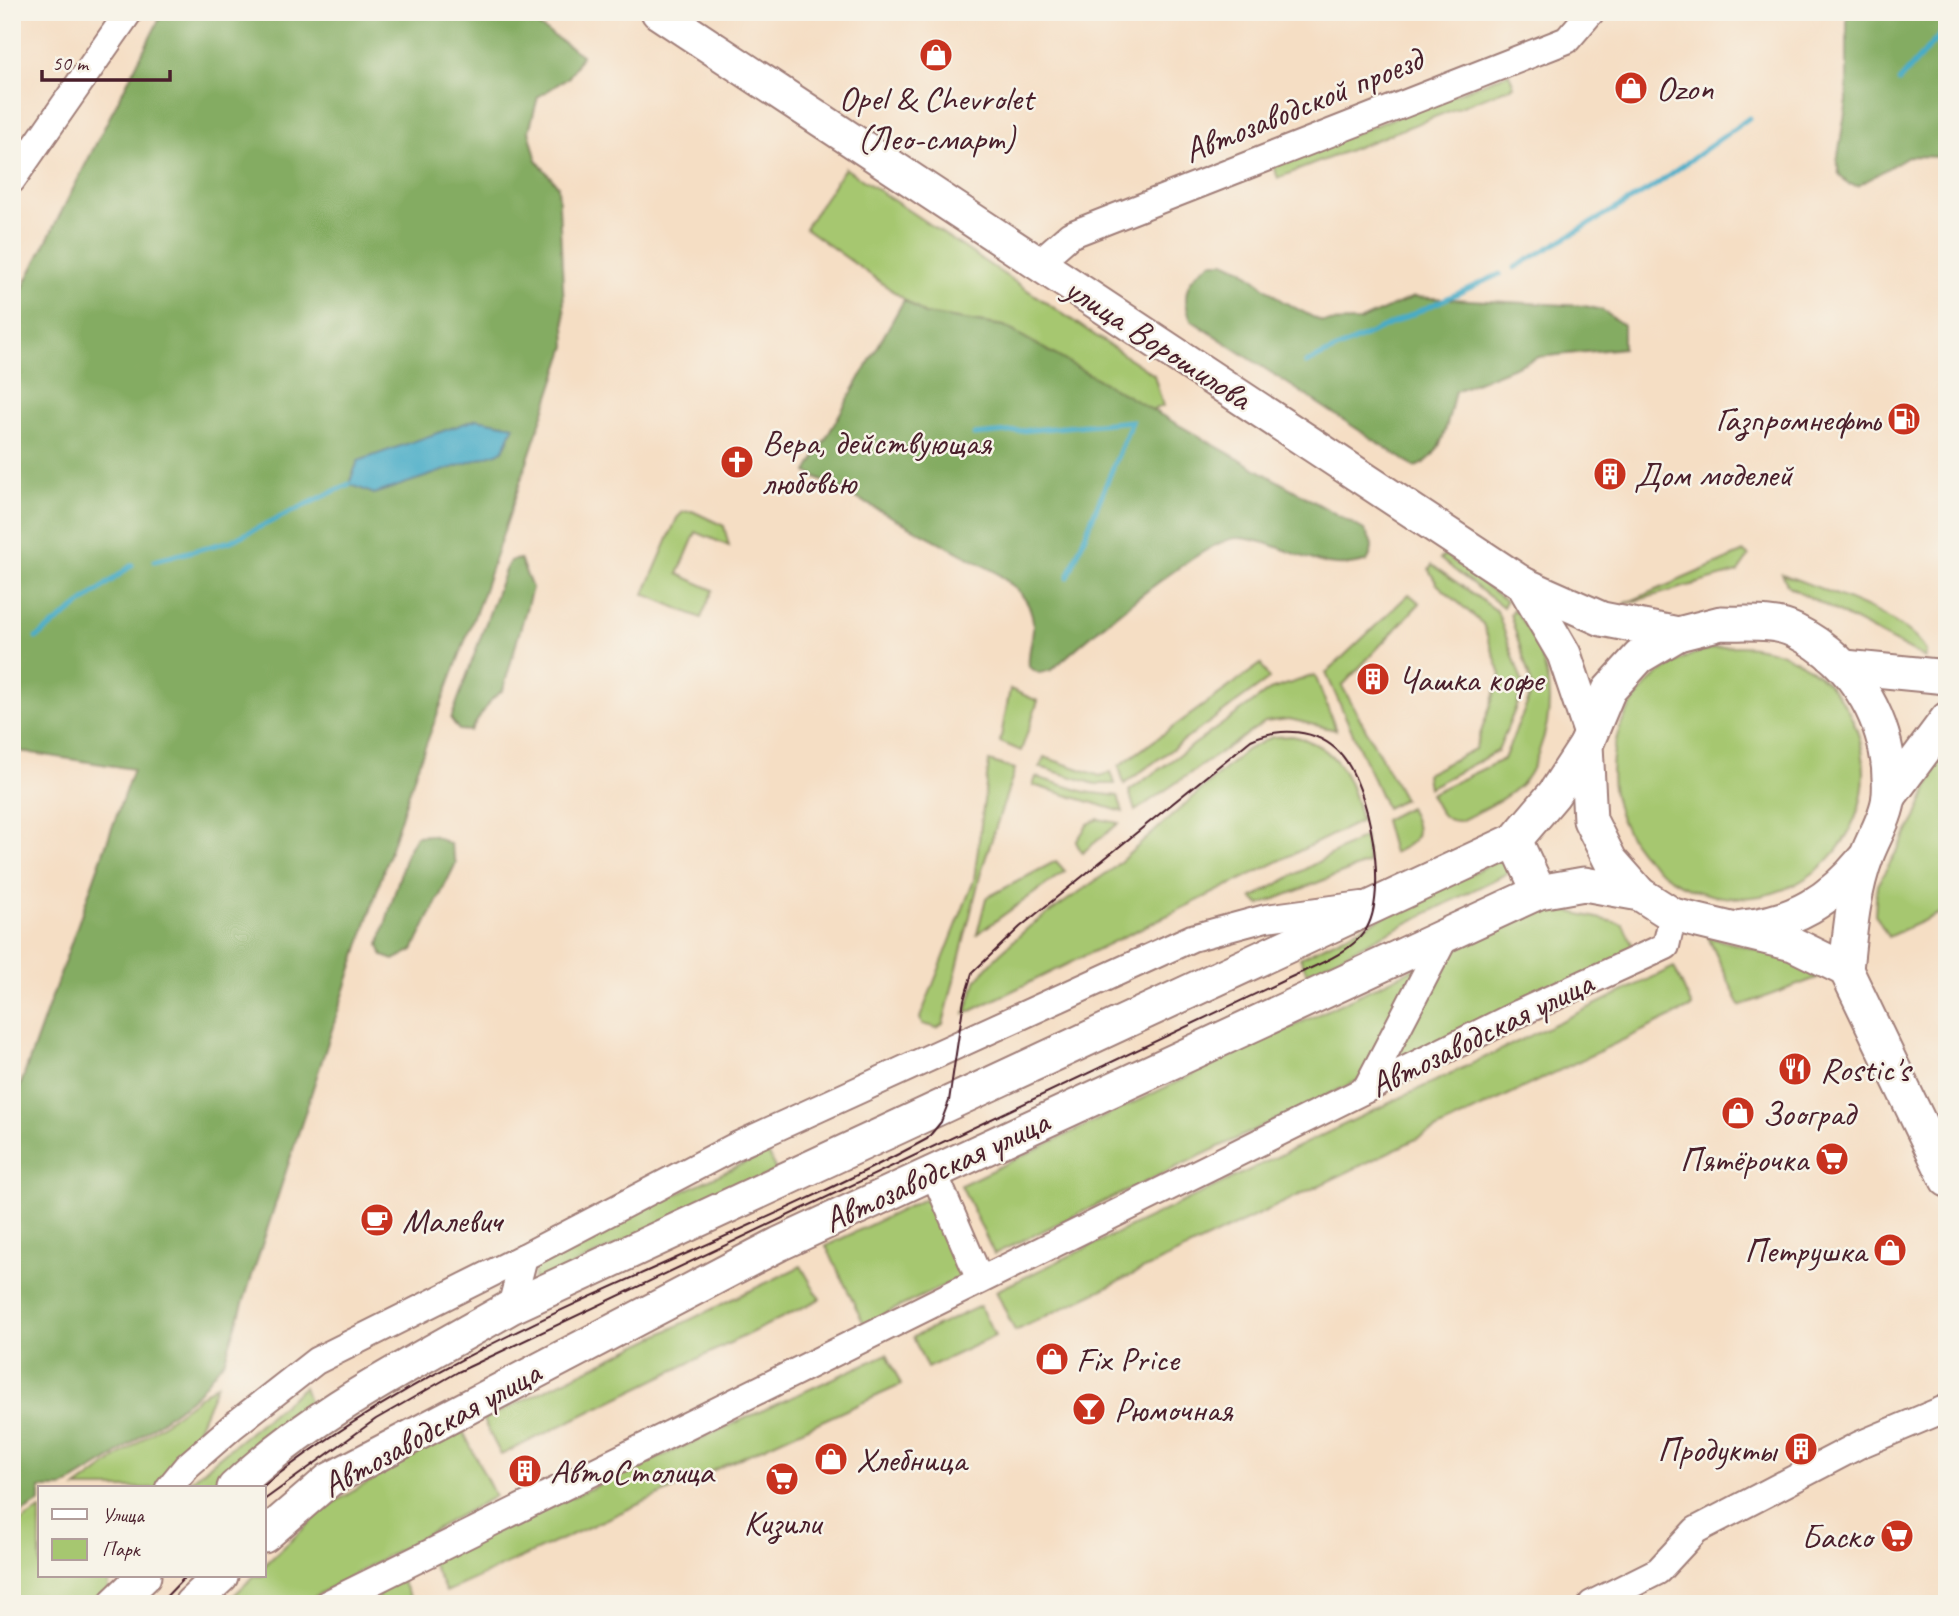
<svg xmlns="http://www.w3.org/2000/svg" width="1959" height="1616" viewBox="0 0 1959 1616" font-family="Caveat,sans-serif">
<style>
.green{fill:#a6c770;stroke:#78734e;stroke-width:2}
.forest{fill:#84ac62;stroke:#676646;stroke-width:2}
.water{fill:#47acc7;stroke:#486679;stroke-width:2}
.lines{fill:none;stroke-linecap:round;stroke-linejoin:round}
.stream{stroke:#47acc7;stroke-width:5}
.minor-casing{stroke:#a07e78;stroke-width:30}
.major-casing{stroke:#a07e78;stroke-width:37}
.minor{stroke:#fff;stroke-width:26}
.major{stroke:#fff;stroke-width:33}
.tram{stroke:#4a1f2b;stroke-width:2}
.labels{text-anchor:middle;dominant-baseline:central;stroke-width:5;stroke-linejoin:round;paint-order:stroke}
.poi-label{font-size:35px;fill:#4a1f2b;stroke:#f7f3e8;text-anchor:start}
.street-label{font-size:35px;fill:#4a1f2b;stroke:#f7f3e8}
</style>
<rect width="100%" height="100%" fill="#f7f3e8"/>
<filter id="ink" filterUnits="userSpaceOnUse"><feTurbulence type="fractalNoise" baseFrequency=".0143" numOctaves="2"/><feDisplacementMap in="SourceGraphic" scale="14" xChannelSelector="R" yChannelSelector="G"/><feConvolveMatrix kernelMatrix="1 2 1 2 8 2 1 2 1" color-interpolation-filters="sRGB"/></filter>
<filter id="wash" filterUnits="userSpaceOnUse"><feTurbulence type="fractalNoise" baseFrequency=".00686" numOctaves="4" result="noise"/><feDisplacementMap in="SourceGraphic" scale="28" xChannelSelector="R" yChannelSelector="G"/><feGaussianBlur stdDeviation="1.57" result="paint"/><feColorMatrix in="noise" values="0 0 0 0 0 0 0 0 0 0 0 0 0 0 0 0 0 1.4 0 .05"/><feComposite in="paint" operator="in"/></filter>
<g filter="url(#wash)">
<rect width="100%" height="100%" fill="#f5dec4"/>
<g class="green">
<polygon points="1509,73 1514,86 1278,178 1273,165"/>
<polygon points="845,168 1154,375 1163,406 1150,411 1004,326 925,314 805,228"/>
<polygon points="692,511 724,526 729,546 696,532 678,574 713,590 701,618 644,594 677,518 683,512"/>
<polygon points="1744,552 1749,556 1738,572 1624,604"/>
<polygon points="1445,555 1506,601 1503,607 1440,559"/>
<polygon points="1432,565 1497,611 1524,687 1498,751 1428,788 1426,774 1475,749 1501,675 1483,624 1437,584 1429,570"/>
<path d="M1782 574C1822 590 1905 615 1926 651L1925 658 1788 586Z"/>
<polygon points="1409,594 1420,603 1342,686 1404,799 1386,808 1326,673"/>
<path d="M1513 609C1547 649 1559 698 1540 748 1536 760 1532 772 1524 781 1507 799 1482 810 1460 821 1441 822 1438 808 1430 794L1504 759 1533 689 1510 614Z"/>
<circle cx="1738" cy="772" r="126"/>
<polygon points="1261,664 1269,679 1124,784 1119,766"/>
<polygon points="1315,675 1336,730 1289,719 1265,722 1135,811 1129,791 1270,690"/>
<polygon points="1010,689 1038,701 1021,751 1000,742"/>
<path d="M1292 736C1338 745 1352 780 1361 821L965 1014 977 979 999 954 1030 926 1111 870 1246 750 1272 737Z"/>
<polygon points="1947,740 1947,910 1888,937 1875,914 1877,885 1916,818"/>
<polygon points="1044,757 1100,776 1111,772 1115,784 1095,784 1040,767"/>
<polygon points="989,761 1015,769 981,872 943,1024 937,1028 922,1024 920,1018 974,880"/>
<polygon points="1036,777 1085,792 1118,796 1123,812 1033,785"/>
<path d="M1409 807C1422 835 1420 840 1393 853L1384 820Z"/>
<polygon points="1098,819 1119,823 1082,853 1076,842 1088,824"/>
<polygon points="1365,836 1368,863 1260,905 1252,898"/>
<polygon points="1508,855 1518,868 1307,973 1300,958"/>
<polygon points="1056,861 1065,871 977,934 986,898"/>
<polygon points="1545,906 1623,924 1636,953 1416,1053 994,1254 961,1185"/>
<polygon points="1708,937 1789,958 1817,978 1740,1006"/>
<polygon points="1674,967 1692,1007 1015,1331 996,1291"/>
<polygon points="768,1152 776,1171 533,1284 536,1259"/>
<polygon points="928,1197 966,1275 864,1324 826,1246"/>
<polygon points="801,1266 820,1299 501,1455 483,1420"/>
<polygon points="980,1306 995,1336 927,1368 913,1337"/>
<polygon points="887,1354 901,1385 446,1592 431,1561"/>
<polygon points="217,1384 186,1456 160,1488 76,1488"/>
<polygon points="304,1387 312,1409 215,1488 182,1488"/>
<polygon points="461,1427 495,1496 301,1604 225,1604 254,1576 264,1576 264,1566 325,1508"/>
<polygon points="40,1510 40,1576 108,1576 108,1592 96,1604 12,1604 12,1527"/>
<polygon points="400,1578 414,1604 377,1604 381,1590"/>
</g>
<g class="forest">
<polygon points="163,12 518,12 582,55 569,77 538,97 529,131 537,161 558,186 566,346 482,596 416,771 225,1359 197,1394 110,1459 62,1488 40,1488 40,1502 12,1519 12,1109 133,769 12,750 12,309"/>
<polygon points="1847,12 1947,12 1947,157 1908,156 1858,186 1848,184 1839,174 1837,162 1847,101"/>
<path d="M1212 262H1227L1242 269 1282 301 1322 322 1359 321 1413 297 1585 306 1602 310 1623 325V348L1539 357 1455 391C1448 417 1445 458 1415 467L1191 320C1180 294 1187 277 1212 262Z"/>
<path d="M904 300 925 314 1004 326 1364 530C1373 542 1375 548 1367 561 1322 578 1283 540 1238 538 1205 537 1080 644 1052 670L1039 673 1029 667C1027 652 1034 638 1033 623 1032 598 1012 585 994 571L807 472Z"/>
<polygon points="520,559 532,588 503,690 492,699 470,731 459,730 451,719 505,570 510,561"/>
<polygon points="432,835 450,844 456,863 413,950 394,960 383,956 379,945 407,852 416,836"/>
</g>
<polygon class="water" points="477,419 514,426 503,451 374,494 349,484 358,461"/>
<g class="lines">
<g class="stream">
<polyline points="1899,81 1947,27"/>
<polyline points="1514,268 1653,187 1749,118"/>
<polyline points="1306,363 1500,274"/>
<polyline points="974,435 1132,421 1068,577"/>
<polyline points="154,561 231,541 349,484"/>
<polyline points="36,638 132,565"/>
</g>
</g>
</g>
<g filter="url(#ink)">
<g class="lines">
<defs>
<g id="minor">
<polyline points="12,180 129,12"/>
<polyline points="1038,263 1070,235 1567,40 1591,12"/>
<polyline points="1366,1089 1445,937"/>
<polyline points="933,1171 980,1280"/>
<polyline points="511,1307 524,1257 734,1147 1192,938 1266,918 1362,905"/>
<polyline points="169,1488 187,1466 233,1426 316,1361 524,1257"/>
<polyline points="327,1604 1520,1013 1666,946 1673,915"/>
<polyline points="1592,1604 1658,1571 1696,1530 1859,1445 1947,1408"/>
</g>
<g id="major">
<polyline points="658,12 1523,584 1564,654 1590,731"/>
<polyline points="1523,584 1602,619 1678,634"/>
<path d="M1721 623C1743 624 1775 620 1795 631 1857 662 1893 726 1889 796 1887 817 1874 836 1867 855 1853 892 1850 931 1846 970L1793 944 1673 915 1640 894 1610 860 1590 820 1586 745 1609 690 1639 657 1678 634Z"/>
<polyline points="1845,667 1947,677"/>
<polyline points="1889,797 1947,719"/>
<polyline points="1515,840 1539,892"/>
<path d="M1743 927C1795 922 1830 900 1863 860"/>
<polyline points="1846,970 1947,1180"/>
<path d="M234 1488C314 1411 416 1362 511 1307L1515 840 1554 794 1586 745"/>
<polyline points="264,1536 329,1480 779,1244 1539,892 1584,884 1640,894"/>
<polyline points="115,1604 144,1576"/>
<polyline points="191,1604 221,1576"/>
</g>
</defs>
<use href="#minor" class="minor-casing"/>
<use href="#major" class="major-casing"/>
<use href="#minor" class="minor"/>
<use href="#major" class="major"/>
<g class="tram">
<path d="M261 1488C459 1330 707 1258 927 1139L941 1122 949 1101 964 1000 972 973 1020 927 1251 740C1280 727 1316 728 1340 753 1369 784 1390 894 1365 931 1349 954 1314 966 1289 978L458 1372 376 1419 264 1500"/>
<polyline points="159,1604 186,1576"/>
</g>
</g>
</g>
<defs>
<symbol id="shop-disc" viewBox="-11 -11 22 22"><circle r="9.5" fill="#c8321e" stroke="#f7f3e8"/><path d="M-5-2.5h2.3a2.7 3.5 0 0 1 5.4 0H5L5.5 6h-11ZM-1.5-2.5h3a1.5 2.3 0 0 0-3 0Z" fill="#fff"/></symbol>
<symbol id="fuel-disc" viewBox="-11 -11 22 22"><circle r="9.5" fill="#c8321e" stroke="#f7f3e8"/><path d="M-5.5-6h7V0h2V4h1.3V-2.5L3-4.5l.8-.8L6-3V5H2.5V1h-1V6h-7ZM-4.2-4.7v3.2H.2V-4.7Z" fill="#fff"/></symbol>
<symbol id="church-disc" viewBox="-11 -11 22 22"><circle r="9.5" fill="#c8321e" stroke="#f7f3e8"/><path d="M-1.2-6h2.4v3.5h3.3v2.4h-3.3V6h-2.4V-.1h-3.3v-2.4h3.3Z" fill="#fff"/></symbol>
<symbol id="building-disc" viewBox="-11 -11 22 22"><circle r="9.5" fill="#c8321e" stroke="#f7f3e8"/><path d="M-4-6H4V6H1V3H-1V6H-4ZM-2.5-4.3h1.7v1.8h-1.7ZM.8-4.3h1.7v1.8H.8ZM-2.5-1h1.7V.8h-1.7ZM.8-1h1.7V.8H.8Z" fill="#fff"/></symbol>
<symbol id="restaurant-disc" viewBox="-11 -11 22 22"><circle r="9.5" fill="#c8321e" stroke="#f7f3e8"/><path d="M-5-6h1v4h1v-4h1v4h1v-4h1v5L-1.5 .5V6h-2V.5L-5-1ZM5-6V6H3V1.5H1.5Q1.5-4 5-6Z" fill="#fff"/></symbol>
<symbol id="supermarket-disc" viewBox="-11 -11 22 22"><circle r="9.5" fill="#c8321e" stroke="#f7f3e8"/><path d="M-6-5.5h2.5l.6 2H6L4.5 2H-2.5L-4.4-4H-6ZM-1.5 3.2a1.3 1.3 0 1 0 .1 0ZM3 3.2a1.3 1.3 0 1 0 .1 0Z" fill="#fff"/></symbol>
<symbol id="cafe-disc" viewBox="-11 -11 22 22"><circle r="9.5" fill="#c8321e" stroke="#f7f3e8"/><path d="M-5.5-4.5H6V0H3Q3 3.5 0 3.5H-2.5Q-5.5 3.5-5.5 0ZM3-3.2v2h1.7v-2ZM-6 4.5H4V6H-6Z" fill="#fff"/></symbol>
<symbol id="bar-disc" viewBox="-11 -11 22 22"><circle r="9.5" fill="#c8321e" stroke="#f7f3e8"/><path d="M-6-5H6L.8 .8V4.5H3.5V6h-7V4.5H-.8V.8Z" fill="#fff"/></symbol>
</defs>
<g fill-rule="evenodd">
<use href="#shop-disc" x="917" y="36" width="38" height="38"/>
<use href="#shop-disc" x="1612" y="69" width="38" height="38"/>
<use href="#fuel-disc" x="1885" y="400" width="38" height="38"/>
<use href="#church-disc" x="718" y="443" width="38" height="38"/>
<use href="#building-disc" x="1591" y="455" width="38" height="38"/>
<use href="#building-disc" x="1354" y="660" width="38" height="38"/>
<use href="#restaurant-disc" x="1776" y="1050" width="38" height="38"/>
<use href="#shop-disc" x="1719" y="1094" width="38" height="38"/>
<use href="#supermarket-disc" x="1813" y="1140" width="38" height="38"/>
<use href="#cafe-disc" x="358" y="1201" width="38" height="38"/>
<use href="#shop-disc" x="1871" y="1231" width="38" height="38"/>
<use href="#shop-disc" x="1033" y="1340" width="38" height="38"/>
<use href="#bar-disc" x="1070" y="1390" width="38" height="38"/>
<use href="#building-disc" x="1782" y="1430" width="38" height="38"/>
<use href="#shop-disc" x="812" y="1440" width="38" height="38"/>
<use href="#building-disc" x="506" y="1452" width="38" height="38"/>
<use href="#supermarket-disc" x="763" y="1460" width="38" height="38"/>
<use href="#supermarket-disc" x="1878" y="1517" width="38" height="38"/>
</g>
<g class="labels">
<g class="poi-label">
<text x="1656" y="88">Ozon</text>
<text x="936" y="98" text-anchor="middle">Opel &amp; Chevrolet<tspan x="936" dy="40">(Лео-смарт)</tspan></text>
<text x="1880" y="419" text-anchor="end">Газпромнефть</text>
<text x="762" y="442">Вера, действующая<tspan x="762" dy="40">любовью</tspan></text>
<text x="1634" y="474">Дом моделей</text>
<text x="1398" y="679">Чашка кофе</text>
<text x="1820" y="1069">Rostic's</text>
<text x="1762" y="1113">Зооград</text>
<text x="1808" y="1159" text-anchor="end">Пятёрочка</text>
<text x="402" y="1220">Малевич</text>
<text x="1866" y="1250" text-anchor="end">Петрушка</text>
<text x="1076" y="1359">Fix Price</text>
<text x="1114" y="1409">Рюмочная</text>
<text x="1776" y="1449" text-anchor="end">Продукты</text>
<text x="856" y="1459">Хлебница</text>
<text x="550" y="1471">АвтоСтолица</text>
<text x="782" y="1522" text-anchor="middle">Кизили</text>
<text x="1872" y="1536" text-anchor="end">Баско</text>
</g>
<g class="street-label">
<text transform="translate(1303 105) rotate(-22)">Автозаводской проезд</text>
<text transform="translate(1158 343) rotate(33)">улица Ворошилова</text>
<text transform="translate(1481 1034) rotate(-26)">Автозаводская улица</text>
<text transform="translate(936 1171) rotate(-25)">Автозаводская улица</text>
<text transform="translate(431 1429) rotate(-29)">Автозаводская улица</text>
</g>
</g>
<rect width="1959" height="1616" fill="none" stroke="#f7f3e8" stroke-width="42"/>
<rect x="38" y="1486" width="228" height="91" fill="#f7f3e8" stroke="#b29e9c" stroke-width="2"/>
<rect x="52" y="1509" width="35" height="10" fill="#ffffff" stroke="#b29e9c" stroke-width="2"/>
<text x="102" y="1522" font-size="21" fill="#4a1f2b">Улица</text>
<rect x="52" y="1539" width="35" height="21" fill="#a6c770" stroke="#b29e9c" stroke-width="2"/>
<text x="102" y="1556" font-size="21" fill="#4a1f2b">Парк</text>
<path d="M42 70v10h128v-10" fill="none" stroke="#4a1f2b" stroke-width="3.5"/>
<text x="52" y="70" font-size="21" fill="#4a1f2b" stroke="#f7f3e8" stroke-width="5" paint-order="stroke">50 m</text>
</svg>
